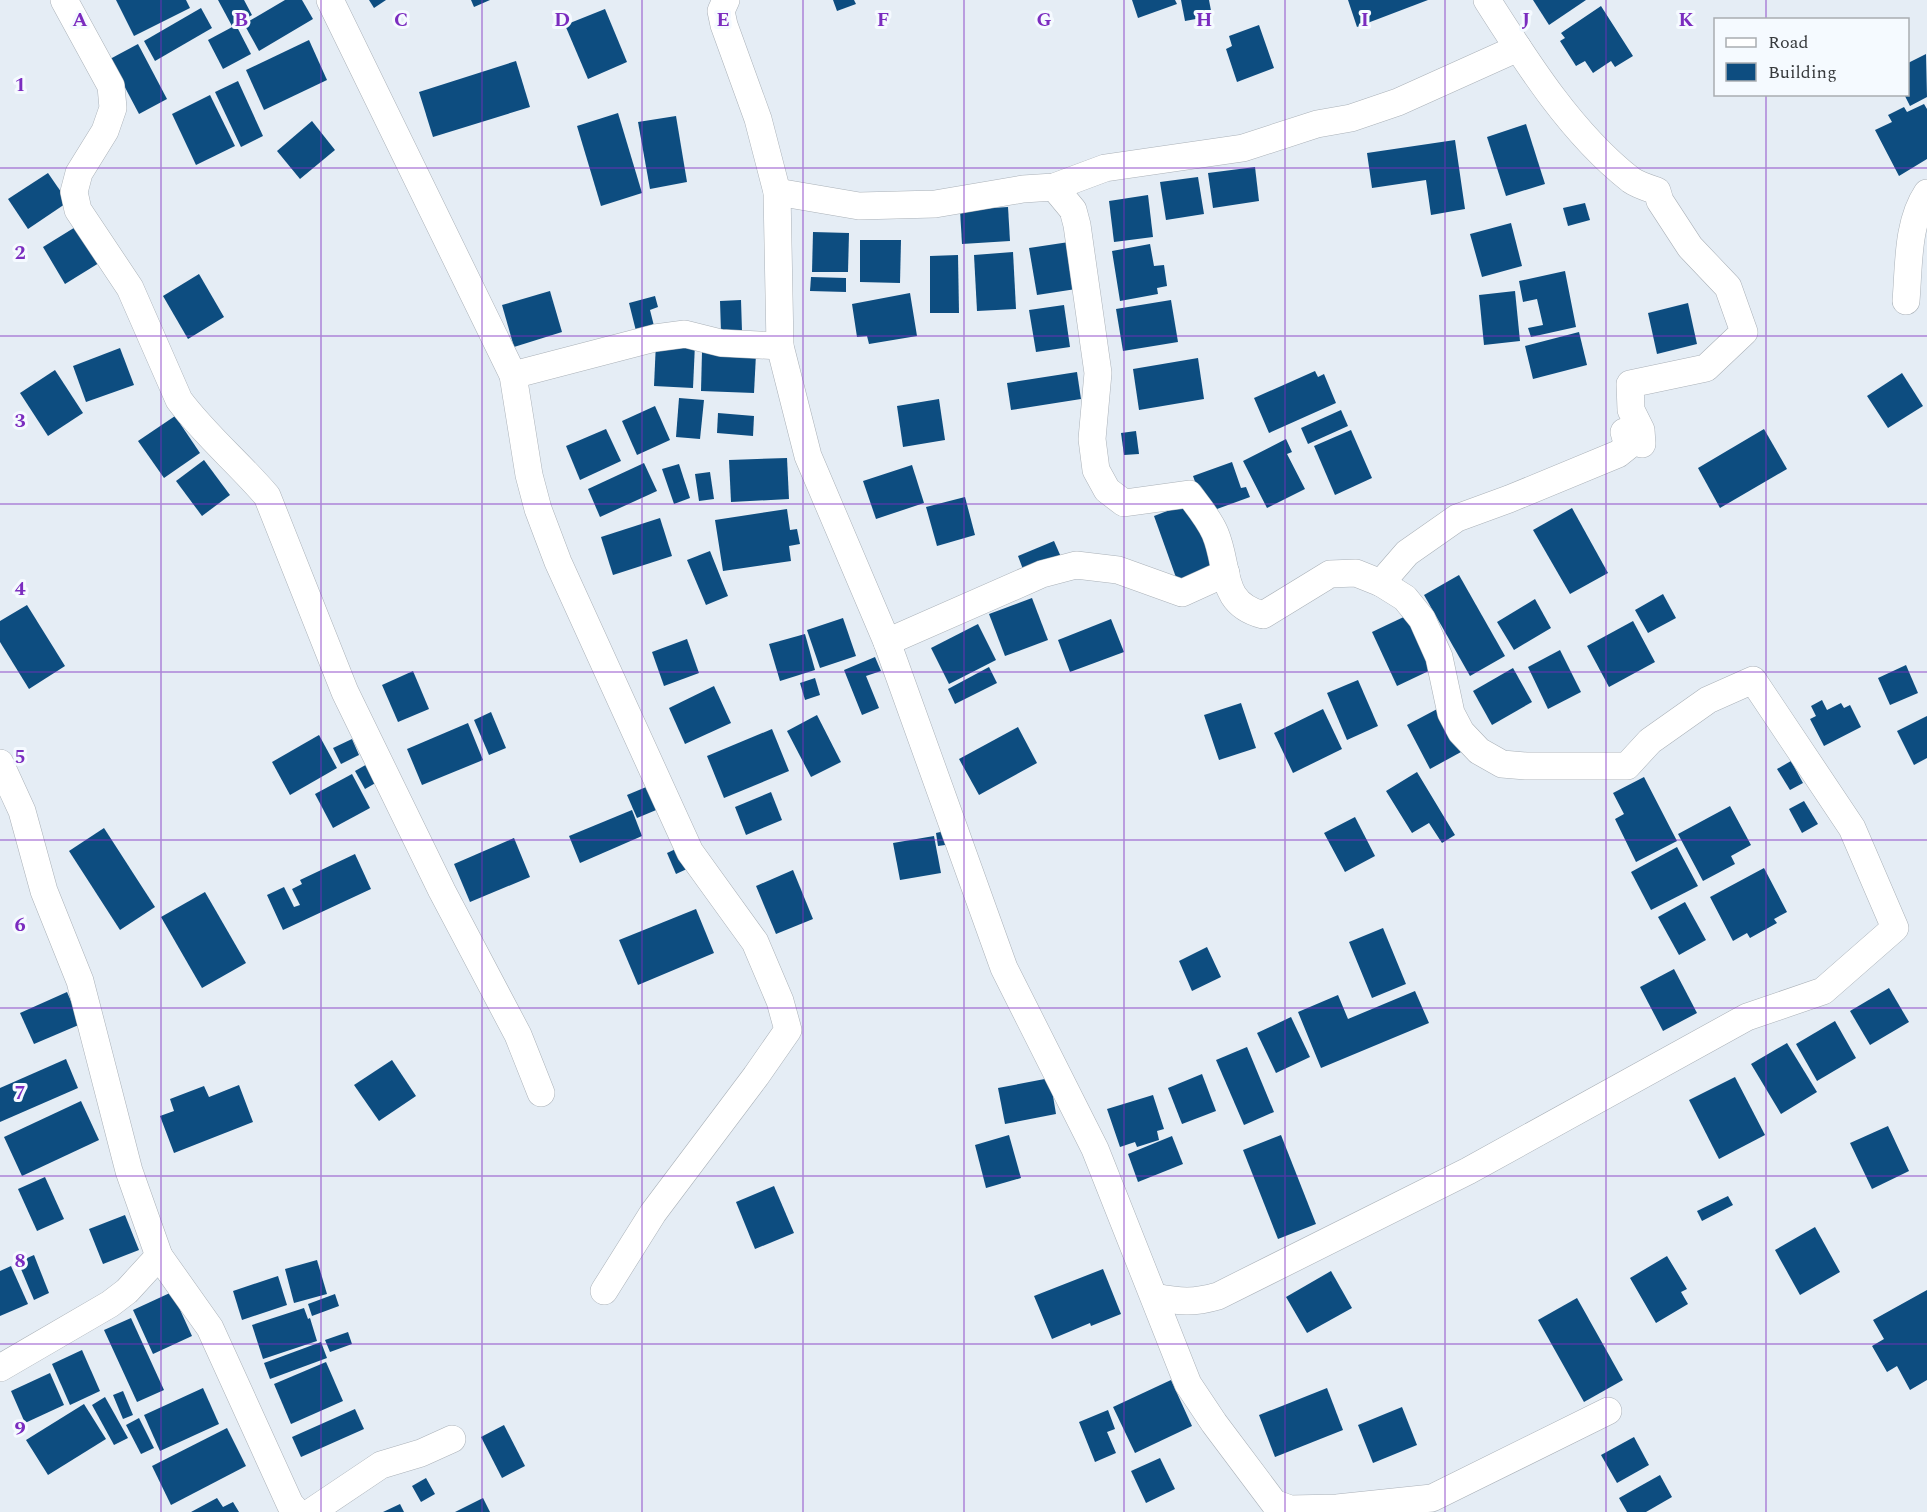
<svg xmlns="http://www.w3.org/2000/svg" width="1927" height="1512" viewBox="0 0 1927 1512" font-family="Spectral,serif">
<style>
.building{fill:#0d4d80}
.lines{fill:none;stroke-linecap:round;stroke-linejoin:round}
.street-casing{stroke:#aab1b8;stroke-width:28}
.street{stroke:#fff;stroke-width:27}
.grid{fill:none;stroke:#7b2cbf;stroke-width:1.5;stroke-opacity:0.55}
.grid-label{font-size:20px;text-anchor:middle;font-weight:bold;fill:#7b2cbf;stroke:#f5faff;stroke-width:6;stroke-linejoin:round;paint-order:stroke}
</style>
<rect width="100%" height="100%" fill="#e5edf5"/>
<g class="building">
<polygon points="116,0 186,0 190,8 134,36"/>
<polygon points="218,0 244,0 252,15 232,26"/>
<polygon points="285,0 302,0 313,19 259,51 244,24"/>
<polygon points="369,0 386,0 374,8"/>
<polygon points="471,0 490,0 474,7"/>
<polygon points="833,0 854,0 856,4 837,11"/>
<polygon points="1132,0 1175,0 1177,4 1138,18"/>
<polygon points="1181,0 1209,0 1212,16 1185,21"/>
<polygon points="1348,0 1428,0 1357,27"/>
<polygon points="1533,0 1586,0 1549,25"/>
<polygon points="1601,6 1633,56 1615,67 1611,61 1593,73 1585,61 1576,66 1560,41 1565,38 1561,33"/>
<polygon points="201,8 212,28 155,61 144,41"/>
<polygon points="605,9 627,62 588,79 565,25"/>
<polygon points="236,25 251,54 223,69 208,40"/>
<polygon points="1259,25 1274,68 1237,82 1226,49 1232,46 1229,36"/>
<polygon points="309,40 327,80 264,110 246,70"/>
<polygon points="138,44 167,99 139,114 110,59"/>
<polygon points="1926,54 1927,97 1910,106 1904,94 1908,94 1908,63"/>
<polygon points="516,61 530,107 433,137 419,92"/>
<polygon points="238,81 263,136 241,147 215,92"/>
<polygon points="210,95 235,146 196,165 172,114"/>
<polygon points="1924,104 1927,109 1927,159 1899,176 1875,130 1892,122 1888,115 1904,107 1907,112"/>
<polygon points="618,113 642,193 601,206 577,126"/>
<polygon points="676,116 687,182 650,189 638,122"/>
<polygon points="312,121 335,150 300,179 277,151"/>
<polygon points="1526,124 1545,184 1506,196 1487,137"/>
<polygon points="1455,140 1465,209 1431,215 1426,180 1372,188 1367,153"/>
<polygon points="1255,167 1259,201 1213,208 1208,173"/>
<polygon points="48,173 68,202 28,229 8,199"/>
<polygon points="1198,177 1204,214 1166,220 1160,182"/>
<polygon points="1148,195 1153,237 1114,242 1109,201"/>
<polygon points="1585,203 1590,220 1568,226 1563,208"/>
<polygon points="1008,207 1010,241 962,244 960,210"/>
<polygon points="1511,223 1522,266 1482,277 1470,234"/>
<polygon points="77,226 99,263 65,284 43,247"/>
<polygon points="813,232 849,233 848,272 812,272"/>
<polygon points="860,240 901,240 900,283 860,282"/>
<polygon points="1069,242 1076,289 1037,295 1029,248"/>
<polygon points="1150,244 1154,266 1164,265 1167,286 1157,288 1158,294 1120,301 1112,251"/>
<polygon points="1013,252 1016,309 977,311 974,255"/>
<polygon points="958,255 959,313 930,313 930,256"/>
<polygon points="1565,271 1576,327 1531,337 1528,328 1543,325 1537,299 1523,302 1519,281"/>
<polygon points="199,274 224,317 188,339 163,296"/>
<polygon points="811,277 846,278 846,292 810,291"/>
<polygon points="550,291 562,332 514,347 502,305"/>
<polygon points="1515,291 1520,341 1484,345 1479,295"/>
<polygon points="910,293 917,336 869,344 867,336 857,337 852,304"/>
<polygon points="655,296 658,307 650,310 655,330 637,335 629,303"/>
<polygon points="741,300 742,331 721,332 720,301"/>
<polygon points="1171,300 1178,342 1123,351 1116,309"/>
<polygon points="1688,303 1697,344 1657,354 1648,313"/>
<polygon points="1064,305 1070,347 1036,352 1029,310"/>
<polygon points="1579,332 1587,365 1533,379 1525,346"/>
<polygon points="656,342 695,344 693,388 654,386"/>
<polygon points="120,348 134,385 86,402 73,366"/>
<polygon points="702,352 756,354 754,393 701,391"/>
<polygon points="1198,358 1204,399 1139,410 1133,369"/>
<polygon points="55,370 83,413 48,436 20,393"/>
<polygon points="1315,371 1318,377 1324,374 1336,403 1269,433 1254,398"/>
<polygon points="1077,372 1081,399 1011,410 1007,383"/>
<polygon points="1902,373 1923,406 1888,428 1867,396"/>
<polygon points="679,398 704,400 700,439 676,437"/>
<polygon points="939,399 945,440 903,447 897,406"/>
<polygon points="655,406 670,440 637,455 622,421"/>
<polygon points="1341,410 1348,426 1308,444 1301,428"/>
<polygon points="718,413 754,416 753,436 717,433"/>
<polygon points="175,416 200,453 164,478 138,441"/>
<polygon points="606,429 621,461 580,480 566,446"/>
<polygon points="1764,429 1787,469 1720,508 1698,468"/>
<polygon points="1351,430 1372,478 1335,495 1314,446"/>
<polygon points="1136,431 1139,454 1124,455 1121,433"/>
<polygon points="1286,439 1292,452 1287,454 1305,489 1267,508 1243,461"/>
<polygon points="787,458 789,499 731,502 729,460"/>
<polygon points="204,460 230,495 202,516 176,481"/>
<polygon points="1232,462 1241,488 1246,487 1250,497 1206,513 1193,476"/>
<polygon points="644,463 657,491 600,517 588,489"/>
<polygon points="679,464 690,498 674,504 662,469"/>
<polygon points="912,465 924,503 876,519 863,481"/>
<polygon points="710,472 714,499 699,501 695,474"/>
<polygon points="965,497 975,535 937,546 926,507"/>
<polygon points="1191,502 1215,570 1178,583 1154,516"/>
<polygon points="1572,508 1608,573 1570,594 1533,530"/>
<polygon points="787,509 790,530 797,529 800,544 789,546 791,561 723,571 715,520"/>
<polygon points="660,518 672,556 613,575 601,537"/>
<polygon points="1054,541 1061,557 1024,572 1018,556"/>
<polygon points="710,551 728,596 706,605 687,560"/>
<polygon points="1459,575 1505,656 1470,676 1424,595"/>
<polygon points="1663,594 1676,618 1648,633 1635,610"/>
<polygon points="1032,598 1048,640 1005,656 989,614"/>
<polygon points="1535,599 1551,628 1514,650 1497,622"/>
<polygon points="27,605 65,666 29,689 0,642 0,621"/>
<polygon points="1410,614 1435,668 1397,686 1372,632"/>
<polygon points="843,618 856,656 820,668 807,630"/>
<polygon points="1111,619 1124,652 1070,672 1058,640"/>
<polygon points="1633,621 1655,662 1609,687 1587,646"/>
<polygon points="978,624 996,660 949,684 931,648"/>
<polygon points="805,634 815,670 780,681 769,644"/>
<polygon points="687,639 699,673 664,686 652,652"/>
<polygon points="1560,650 1581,692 1548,709 1528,667"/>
<polygon points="875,657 881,671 866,676 879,708 862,715 844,670"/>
<polygon points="1906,665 1918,693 1890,705 1878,678"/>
<polygon points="989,667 997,683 955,704 948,689"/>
<polygon points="1513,668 1532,702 1492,725 1473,691"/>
<polygon points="413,671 429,709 398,722 382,685"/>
<polygon points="815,678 820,695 805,700 800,683"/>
<polygon points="1358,680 1378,726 1347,740 1327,693"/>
<polygon points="714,686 731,723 685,744 669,708"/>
<polygon points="1822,700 1827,710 1841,703 1844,708 1850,705 1861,727 1824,746 1810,719 1816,716 1811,706"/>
<polygon points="1241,703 1256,748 1219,760 1204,715"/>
<polygon points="1439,708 1461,752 1430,769 1407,725"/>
<polygon points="1323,709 1342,749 1293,773 1274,733"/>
<polygon points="491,712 506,748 489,755 474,720"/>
<polygon points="817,715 841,762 811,777 787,731"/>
<polygon points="1927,716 1927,758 1914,765 1897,731"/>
<polygon points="468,723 483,760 422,785 407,749"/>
<polygon points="1018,727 1037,763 979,795 959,759"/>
<polygon points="772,729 789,771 724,798 707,756"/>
<polygon points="319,735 337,768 290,795 272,762"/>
<polygon points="352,739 359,755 341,764 333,748"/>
<polygon points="1791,761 1803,783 1790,790 1777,769"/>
<polygon points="369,763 379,781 365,789 355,771"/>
<polygon points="1417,772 1455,835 1442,843 1429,823 1412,833 1386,791"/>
<polygon points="352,774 370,808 333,828 315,794"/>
<polygon points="1644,777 1677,841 1636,862 1615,819 1624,814 1613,793"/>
<polygon points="651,785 661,808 637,818 627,795"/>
<polygon points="771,792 782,820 746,835 735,807"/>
<polygon points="1804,801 1818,824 1802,833 1789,809"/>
<polygon points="1730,806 1751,845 1731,856 1735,864 1703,881 1678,834"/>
<polygon points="632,810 642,836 580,863 569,836"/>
<polygon points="1355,817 1375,856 1345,872 1324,833"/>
<polygon points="104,828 155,907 120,930 69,851"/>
<polygon points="949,830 952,844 938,846 936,833"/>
<polygon points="934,836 941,873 900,880 893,843"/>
<polygon points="514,838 530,877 470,902 454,864"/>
<polygon points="680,847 689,868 676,874 667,853"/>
<polygon points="1677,847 1698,886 1651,910 1631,872"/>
<polygon points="355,854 371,889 283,930 267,895 284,887 294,907 300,905 292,889 302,884 300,880"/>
<polygon points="1764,868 1787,912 1774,919 1777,923 1750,938 1747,933 1733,941 1710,897"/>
<polygon points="793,870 813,919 776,934 756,886"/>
<polygon points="205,892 246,963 202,988 161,917"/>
<polygon points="1685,902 1706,940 1679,955 1658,917"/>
<polygon points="696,909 714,953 638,985 619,940"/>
<polygon points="1383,928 1406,984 1372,998 1349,942"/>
<polygon points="1207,947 1221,977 1192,991 1179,961"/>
<polygon points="1674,969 1697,1013 1663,1031 1640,987"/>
<polygon points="1889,988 1909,1022 1870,1045 1850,1011"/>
<polygon points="1415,991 1429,1023 1321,1068 1298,1012 1338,995 1348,1019"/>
<polygon points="67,992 81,1024 34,1044 20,1013"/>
<polygon points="1291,1017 1310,1057 1276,1073 1257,1033"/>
<polygon points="1835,1021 1856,1058 1817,1081 1796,1044"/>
<polygon points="1787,1043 1817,1092 1781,1114 1751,1064"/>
<polygon points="1247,1047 1274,1112 1244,1125 1216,1060"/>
<polygon points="66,1059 78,1088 0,1122 0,1088"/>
<polygon points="392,1060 416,1096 379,1121 354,1085"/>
<polygon points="1202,1074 1216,1111 1182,1124 1168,1088"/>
<polygon points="1735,1077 1765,1135 1719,1159 1689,1100"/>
<polygon points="1050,1078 1056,1114 1005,1124 998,1088"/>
<polygon points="239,1085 253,1122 174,1153 160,1116 174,1111 170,1099 204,1086 209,1097"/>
<polygon points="1153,1095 1164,1129 1157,1131 1159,1140 1137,1147 1135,1142 1120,1147 1107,1109"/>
<polygon points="81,1101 99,1140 22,1176 4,1137"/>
<polygon points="1888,1126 1909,1171 1872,1189 1850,1143"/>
<polygon points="1009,1135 1021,1178 986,1188 975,1145"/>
<polygon points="1281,1135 1316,1224 1278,1239 1243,1150"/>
<polygon points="1172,1136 1183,1164 1138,1182 1128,1154"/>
<polygon points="45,1177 64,1219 37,1231 18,1189"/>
<polygon points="774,1186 794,1233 755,1249 736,1202"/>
<polygon points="1728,1196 1733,1205 1702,1221 1697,1211"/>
<polygon points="125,1215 139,1250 103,1264 89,1229"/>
<polygon points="1815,1227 1840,1272 1800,1295 1775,1250"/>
<polygon points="34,1255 49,1293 34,1300 18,1262"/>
<polygon points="1667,1256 1687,1289 1681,1292 1688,1304 1656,1323 1630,1278"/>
<polygon points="317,1260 327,1294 294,1303 285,1269"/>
<polygon points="11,1266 28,1304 0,1316 0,1271"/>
<polygon points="1103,1269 1121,1314 1091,1326 1090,1323 1052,1339 1034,1296"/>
<polygon points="1331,1271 1352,1308 1307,1333 1286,1297"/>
<polygon points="278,1276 287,1305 242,1320 233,1291"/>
<polygon points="1927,1290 1927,1380 1910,1390 1897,1366 1887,1372 1872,1346 1884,1339 1873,1320"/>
<polygon points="172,1292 192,1336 153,1354 133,1310"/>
<polygon points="335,1294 339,1306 312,1316 308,1304"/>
<polygon points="1577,1298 1623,1380 1584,1402 1538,1320"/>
<polygon points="304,1308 308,1319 310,1318 317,1341 263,1359 252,1325"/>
<polygon points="131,1318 164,1390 137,1402 104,1330"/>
<polygon points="348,1332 352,1344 330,1352 325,1340"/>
<polygon points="321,1342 327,1358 270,1379 264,1363"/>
<polygon points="82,1350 100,1391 70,1405 52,1364"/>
<polygon points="326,1362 343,1401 291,1424 274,1384"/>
<polygon points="50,1373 64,1405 25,1423 11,1391"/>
<polygon points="1171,1380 1192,1426 1135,1453 1113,1407"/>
<polygon points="203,1388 219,1424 160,1451 144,1415"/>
<polygon points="1327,1388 1343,1430 1275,1457 1259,1415"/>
<polygon points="123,1391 133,1415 123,1419 113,1395"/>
<polygon points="105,1397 128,1438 114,1445 92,1405"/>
<polygon points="84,1404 106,1439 48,1475 26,1440"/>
<polygon points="1402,1407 1417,1445 1373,1463 1358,1425"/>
<polygon points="355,1409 364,1429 301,1457 292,1437"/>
<polygon points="1108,1410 1115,1429 1107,1432 1116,1453 1095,1462 1079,1422"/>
<polygon points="139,1418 154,1448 141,1454 126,1425"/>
<polygon points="504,1425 525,1466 502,1478 481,1437"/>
<polygon points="227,1428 246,1466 171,1505 152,1466"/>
<polygon points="1634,1437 1649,1465 1617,1483 1601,1455"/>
<polygon points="1160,1458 1175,1489 1146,1503 1131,1471"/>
<polygon points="1660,1475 1672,1497 1646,1512 1627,1512 1619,1498"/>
<polygon points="426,1478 435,1494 421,1502 412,1486"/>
<polygon points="217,1498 223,1507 233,1502 239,1512 191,1512"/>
<polygon points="483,1498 490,1512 455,1512"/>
<polygon points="400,1504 404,1512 383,1512"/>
</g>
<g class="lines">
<defs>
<g id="street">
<path d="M64 0 111 86 113 108 105 131 79 173 74 192 78 210 130 288 179 400C205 435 239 463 267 496L345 692 442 891 518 1035 541 1093"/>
<polyline points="330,0 513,375 529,475 538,509 558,562 690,852 755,942 780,1001 788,1030 756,1076 653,1213 604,1291"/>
<polyline points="726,0 721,11 724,25 758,119 777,192 780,346 808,456 887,642 1004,968 1095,1149 1188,1384 1214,1423 1274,1503 1290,1509 1337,1508 1432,1498 1608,1411"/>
<path d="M1054 187 1073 210 1077 225 1098 373 1092 439 1096 470 1107 490 1124 503 1189 494C1198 506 1209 519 1215 533 1230 568 1218 603 1263 615L1330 574 1356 573 1381 583 1405 598 1422 619 1439 657 1451 713 1461 732 1479 751 1502 764 1526 766H1627L1650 741 1708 700 1753 680 1852 828 1895 928 1823 991 1747 1017 1468 1171 1218 1296C1194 1303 1180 1302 1155 1297"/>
<polyline points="777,192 859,206 935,204 1023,189 1054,187 1105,168 1243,148 1317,124 1351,118 1398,102 1518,48"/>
<path d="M1906 301C1909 265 1907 223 1927 193"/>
<polyline points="513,375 655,338 685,334 721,343 780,346"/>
<path d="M1381 583 1407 553 1457 518 1509 499 1618 454 1628 446 1624 432 1642 444 1641 430 1631 410 1630 384 1706 368 1744 332 1728 287 1690 247 1660 201 1657 191C1648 188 1638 185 1631 180 1572 134 1527 63 1487 0"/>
<polyline points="887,642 1042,574 1076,565 1118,570 1182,593 1226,573"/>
<polyline points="0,763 22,811 44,891 80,981 129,1171 159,1256 210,1328 290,1504 297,1512"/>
<polyline points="0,1368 110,1304 127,1291 159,1256"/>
<polyline points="311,1512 381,1465 421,1453 452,1439"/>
</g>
</defs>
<use href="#street" class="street-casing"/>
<use href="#street" class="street"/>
</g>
<path class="grid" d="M161 0V1512M321 0V1512M482 0V1512M642 0V1512M803 0V1512M964 0V1512M1124 0V1512M1285 0V1512M1445 0V1512M1606 0V1512M1766 0V20M1766 94V1512M0 168H1927M0 336H1927M0 504H1927M0 672H1927M0 840H1927M0 1008H1927M0 1176H1927M0 1344H1927"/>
<g class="grid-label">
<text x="80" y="26">A</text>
<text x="241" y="26">B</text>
<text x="401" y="26">C</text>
<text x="562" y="26">D</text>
<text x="723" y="26">E</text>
<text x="883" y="26">F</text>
<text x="1044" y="26">G</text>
<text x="1204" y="26">H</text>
<text x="1365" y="26">I</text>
<text x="1526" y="26">J</text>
<text x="1686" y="26">K</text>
<text x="20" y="91">1</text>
<text x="20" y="259">2</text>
<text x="20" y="427">3</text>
<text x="20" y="595">4</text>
<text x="20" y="763">5</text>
<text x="20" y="931">6</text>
<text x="20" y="1099">7</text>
<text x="20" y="1267">8</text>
<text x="20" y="1435">9</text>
</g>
<rect x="1714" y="18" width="195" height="78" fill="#f5faff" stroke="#a9adb1" stroke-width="1.5"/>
<rect x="1726" y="38" width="30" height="9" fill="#ffffff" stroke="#a9adb1" stroke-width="1.5"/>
<text x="1768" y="48" font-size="18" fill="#373a3d">Road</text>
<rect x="1726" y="63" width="30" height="18" fill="#0d4d80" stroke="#a9adb1" stroke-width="1.5"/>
<text x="1768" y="78" font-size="18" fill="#373a3d">Building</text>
</svg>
